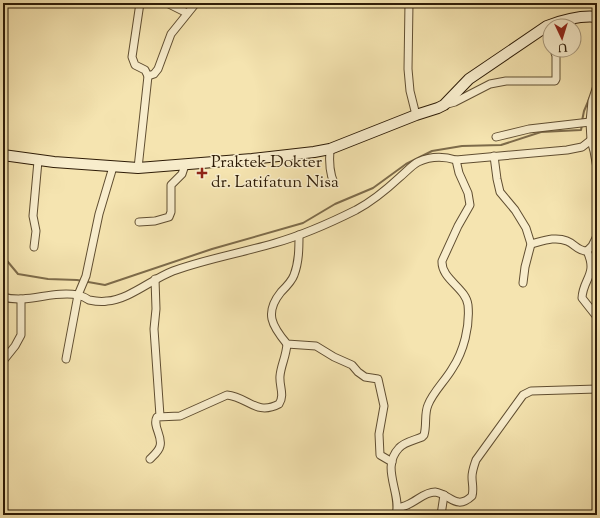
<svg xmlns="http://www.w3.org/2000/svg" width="600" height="518" viewBox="0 0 600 518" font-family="'Sorts Mill Goudy',serif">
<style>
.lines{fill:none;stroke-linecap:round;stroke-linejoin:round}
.stream{stroke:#7d6b4a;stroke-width:2}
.street-casing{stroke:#604e31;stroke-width:9}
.secondary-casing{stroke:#2e1c07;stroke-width:12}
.street{stroke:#f8edcc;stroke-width:7}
.secondary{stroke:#f8edcc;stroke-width:10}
.poi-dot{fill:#8f2418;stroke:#f8edcc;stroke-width:1.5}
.labels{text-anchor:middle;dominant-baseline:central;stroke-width:3;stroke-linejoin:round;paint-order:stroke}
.poi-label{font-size:17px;fill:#2e1c07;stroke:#f8edcc;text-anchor:start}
</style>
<rect width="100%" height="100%" fill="#f5e4b0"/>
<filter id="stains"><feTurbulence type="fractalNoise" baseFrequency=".005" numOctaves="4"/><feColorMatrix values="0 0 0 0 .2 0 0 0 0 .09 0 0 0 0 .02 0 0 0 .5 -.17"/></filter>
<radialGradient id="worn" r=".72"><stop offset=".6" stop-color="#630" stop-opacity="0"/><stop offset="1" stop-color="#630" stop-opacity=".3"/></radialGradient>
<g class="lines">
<g class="stream">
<polyline points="594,85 597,78"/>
<polyline points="582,121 584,111 590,97"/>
<polyline points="3,256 18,274 48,279 77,280 105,285 212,249 303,223 335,204 373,188 406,164 432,151 462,146 501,145 541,132 581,130 582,125"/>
</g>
<defs>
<g id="street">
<polyline points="167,3 187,13"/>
<polyline points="409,3 408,69 410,91 416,115"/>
<polyline points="547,26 550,41"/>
<polyline points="148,76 154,74 158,69 171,34 196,3"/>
<polyline points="597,86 592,101 590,122 591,140 594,151 597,168"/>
<polyline points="444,105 455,102 490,84 506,81 555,81 556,79 556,56 554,50"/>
<polyline points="496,137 529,129 590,122"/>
<path d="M330 149C329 161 329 172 334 183"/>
<polyline points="494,156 497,179 500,192 515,210 526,228 531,244 525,267 523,283"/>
<polyline points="138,168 148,76 145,70 135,65 132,57 140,3"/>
<polyline points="139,222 155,221 169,217 171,212 171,185 182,174 185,165"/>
<path d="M299 235C299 248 299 262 294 275 292 281 286 287 281 292 264 313 272 326 287 344L316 346 334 357 352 365 358 372 365 377 378 379 384 406 379 434 380 455 392 462"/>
<path d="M531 244C543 241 555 236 567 241 575 244 577 251 587 251L592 246 597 236"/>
<polyline points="34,247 36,231 33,216 38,161"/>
<path d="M587 251C598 275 583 278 582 298L597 317"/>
<polyline points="155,279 156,309 154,329 160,416"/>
<path d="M3 297C27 304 53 290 78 295 82 296 86 298 89 300 94 301 102 302 107 301 128 300 152 279 173 271 206 259 241 253 275 243 303 235 330 223 356 210 373 201 386 190 400 177 405 173 412 165 418 162 431 156 443 156 456 160L567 150 582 147 591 140"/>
<polyline points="66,359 78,295 86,276 99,214 113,167"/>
<polyline points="3,361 15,346 21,335 21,299"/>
<path d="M150 459C154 455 159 451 160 446 163 436 152 426 157 417L180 416 227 395C248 397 256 416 279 404 285 395 279 386 280 376 281 365 286 357 287 344"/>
<path d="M398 508C401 507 406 506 409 504 418 500 425 492 435 492 450 494 456 511 472 496 474 489 472 484 472 477 472 471 474 466 476 460L523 395 531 391 597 389"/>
<path d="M396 515C402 493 380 468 399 448 404 442 415 440 422 437L424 435C427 425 424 414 428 405 433 392 445 381 452 369 464 351 470 326 468 305 466 288 441 279 442 261L458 226 470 205 468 193 459 173 456 160"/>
<polyline points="441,515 444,495"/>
</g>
<path id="secondary" d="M3 155 54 162 138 168 252 159 314 152 330 149 416 115 438 108 444 105 469 79 547 26C563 20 580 15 597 17"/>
</defs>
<use href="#street" class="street-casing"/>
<use href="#secondary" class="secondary-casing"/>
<use href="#street" class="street"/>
<use href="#secondary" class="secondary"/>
</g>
<path class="poi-dot" d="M200 167h4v4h4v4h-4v4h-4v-4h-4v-4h4z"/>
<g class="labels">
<g class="poi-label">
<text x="211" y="163">Praktek Dokter<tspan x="211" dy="20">dr. Latifatun Nisa</tspan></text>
</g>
</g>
<rect width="600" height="518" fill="none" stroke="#f5e4b0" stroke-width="16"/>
<rect x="4" y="4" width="592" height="510" fill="none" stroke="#2e1c07" stroke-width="2"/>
<rect x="8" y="8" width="584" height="502" fill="none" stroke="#2e1c07"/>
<g transform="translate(562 38) rotate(176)"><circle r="19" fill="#f8edcc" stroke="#a7997d"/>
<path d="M0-3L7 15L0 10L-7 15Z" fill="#8f2418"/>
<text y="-6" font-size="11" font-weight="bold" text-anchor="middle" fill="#2e1c07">U</text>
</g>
<rect width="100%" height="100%" filter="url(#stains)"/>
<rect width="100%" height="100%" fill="url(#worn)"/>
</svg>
